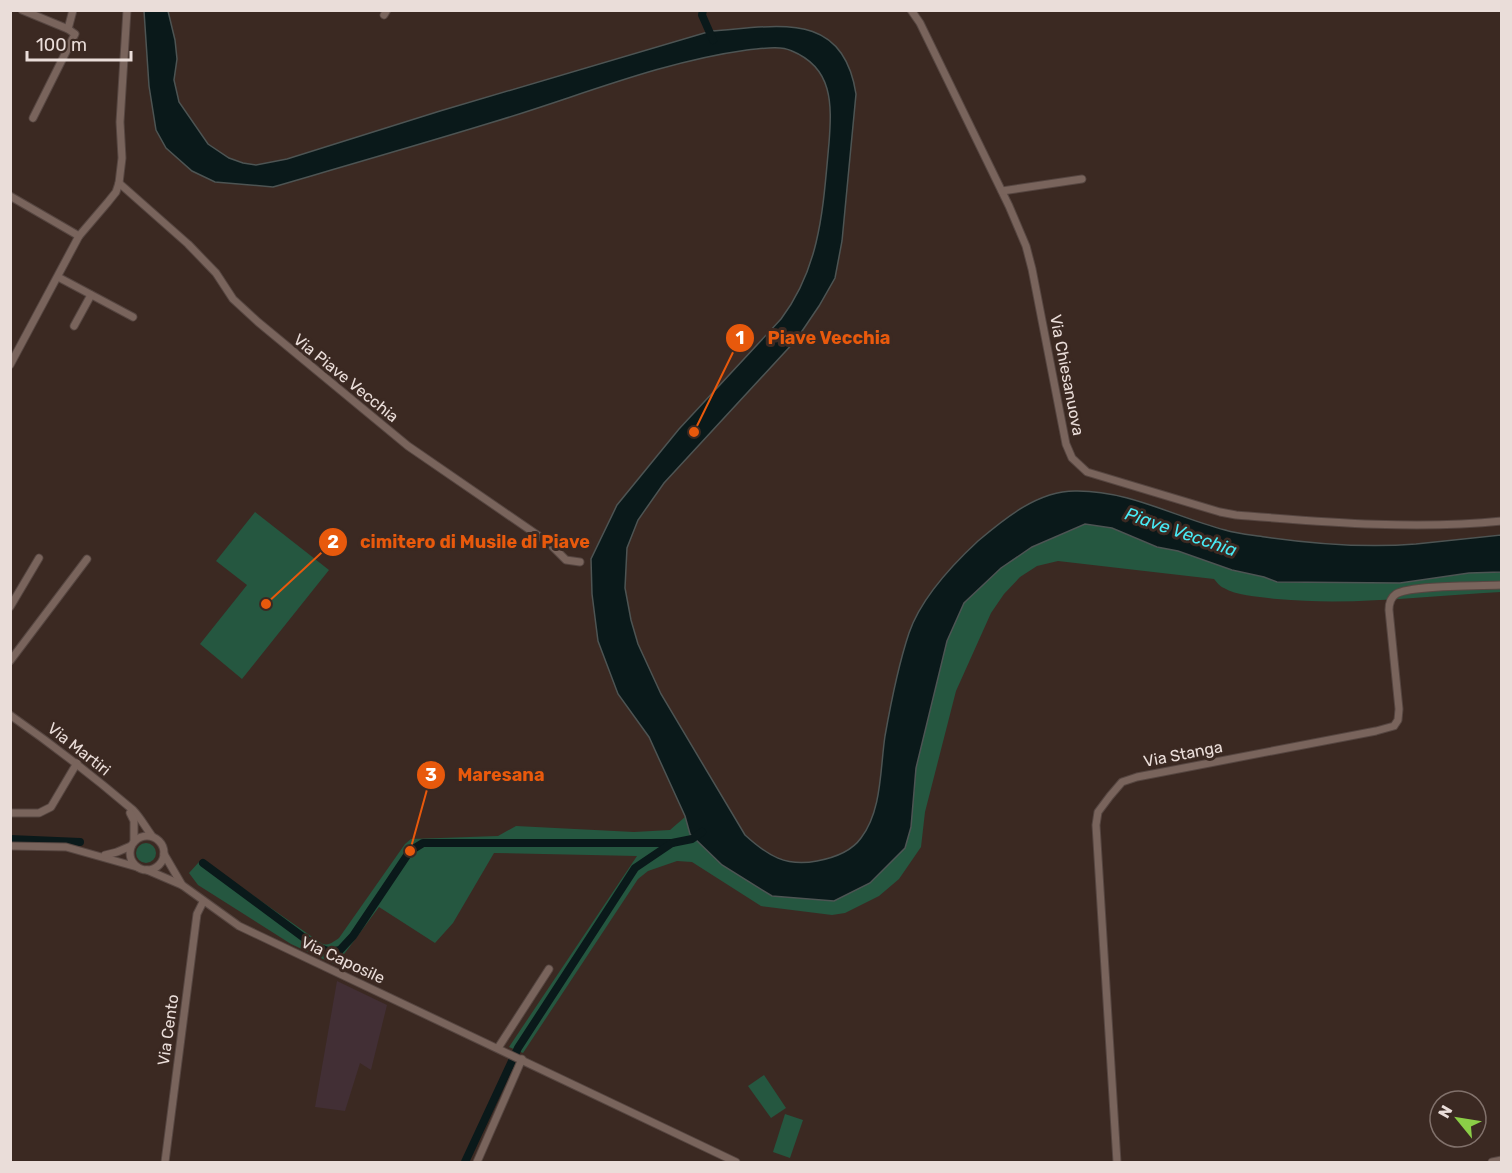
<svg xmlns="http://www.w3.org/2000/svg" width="1512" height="1173" viewBox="0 0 1512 1173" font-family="Rubik,sans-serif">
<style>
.industrial{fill:#422f35}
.green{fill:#255740}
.water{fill:#0a191a;stroke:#4d5453;stroke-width:1.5}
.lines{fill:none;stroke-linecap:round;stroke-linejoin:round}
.canal{stroke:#0a191a;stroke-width:8}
.minor-casing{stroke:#564641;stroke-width:9}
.minor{stroke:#79645c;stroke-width:7}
.labels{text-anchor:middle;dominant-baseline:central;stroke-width:6;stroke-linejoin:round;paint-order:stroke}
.street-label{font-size:16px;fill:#eaddd9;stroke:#3b2922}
.water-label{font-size:18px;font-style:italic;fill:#48ebf5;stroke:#3b2922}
.leader{fill:none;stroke:#e8590c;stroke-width:2}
.callout-dot{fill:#e8590c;stroke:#3b2922;stroke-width:2}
.mark-label{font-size:18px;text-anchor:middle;font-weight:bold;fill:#fff}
.callout-label{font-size:18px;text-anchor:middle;font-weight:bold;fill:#e8590c;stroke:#3b2922;stroke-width:6;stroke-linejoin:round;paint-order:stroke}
</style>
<rect width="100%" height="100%" fill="#3b2922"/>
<polygon class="industrial" points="337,981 387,1005 371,1070 360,1063 345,1111 315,1107"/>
<g class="green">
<polygon points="255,512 329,570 242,679 200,644 247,585 216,561"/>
<path d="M1085 524 1112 528 1157 547 1178 551 1232 570 1264 577 1277 582 1400 583 1469 573 1501 572V592C1426 596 1352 606 1277 599 1262 597 1237 596 1224 588 1219 586 1217 582 1214 579L1058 561 1037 566 1020 577 1004 594 991 613 956 691 925 812 921 847 899 879 879 896 845 913 832 915 761 906 692 862 677 861 648 871 638 879 523 1053 509 1047 637 856 494 853 453 923 435 943 379 907 336 965 291 944 198 885 189 873 199 862H205L321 943C328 947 333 942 339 938L405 844 411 839 498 836 516 826 634 832 670 830 685 817 690 834 815 898 834 901 911 827 916 768 947 641 964 603 1001 568 1032 547Z"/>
<circle cx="146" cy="853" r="10"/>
<polygon points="764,1075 786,1108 771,1118 748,1086"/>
<polygon points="785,1114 803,1120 790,1158 773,1152"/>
</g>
<path class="water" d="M144 11H168L175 40 177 59 174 80 179 102 208 144 229 158 243 163 256 165 287 159 440 111 711 31C775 27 843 8 856 94L842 241 835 278 819 306 796 340 664 483 638 520 627 548 625 588 631 620 638 644 661 694 745 835C768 856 786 867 817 861 833 858 851 852 861 838 882 811 880 769 885 736 891 702 898 666 909 633 921 598 951 566 978 541 1005 518 1038 491 1075 491 1128 490 1175 517 1225 530 1238 534 1252 535 1265 537 1314 544 1367 548 1416 544 1445 541 1473 538 1501 535V572L1469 573 1400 583 1277 582 1264 577 1232 570 1178 551 1157 547 1112 528 1085 524 1032 547 1001 568 964 603 947 641 916 768 911 827 905 848 870 883 834 901 772 896 722 865 690 834 685 816 649 737 618 694 598 641 592 594 591 559 617 505 679 429 781 319C821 266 823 207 829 143 832 104 833 68 792 51 779 45 761 49 747 50 659 62 575 98 490 123 418 145 345 166 273 187L215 182 192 171 166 148 156 130 149 86Z"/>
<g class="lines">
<g class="canal">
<polyline points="703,10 702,15 713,40"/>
<polyline points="10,839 80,842"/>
<polyline points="203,863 315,946 330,952 340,950 353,936 410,851 423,843 672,843"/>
<polyline points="465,1162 518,1048 635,868 672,843 692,839 702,832"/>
</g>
<defs>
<g id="minor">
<polyline points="22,10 68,29 75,34 33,118"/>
<path d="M911 10 920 23 1009 206 1026 246 1032 269 1066 444 1072 458 1087 472 1220 512 1236 515C1324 522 1414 530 1502 521"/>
<polyline points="384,15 387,10"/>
<polyline points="68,29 73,10"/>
<polyline points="119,183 188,244 216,273 233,299 258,322 408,446 549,543 566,560 580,562"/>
<polyline points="1002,191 1082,179"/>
<polyline points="10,196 79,236"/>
<polyline points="58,277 133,317"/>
<polyline points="74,326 91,295"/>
<polyline points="10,365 79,236 108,202 116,192 119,183 122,158 120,122 127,10"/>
<polyline points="10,607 39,558"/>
<polyline points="10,661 87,559"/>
<path d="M10 715C53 745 93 776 133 810 140 817 146 828 152 836"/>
<polyline points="10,813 39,813 51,807 77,763"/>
<polyline points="130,813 134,821 134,841"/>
<circle cx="147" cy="853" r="17"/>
<polyline points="10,846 66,847 137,867"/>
<polyline points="164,854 182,885"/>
<polyline points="105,855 117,852 131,846"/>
<polyline points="147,870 182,885 239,926 736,1162"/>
<polyline points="498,1048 549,969"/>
<polyline points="165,1162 197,914 203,902"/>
<polyline points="477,1162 522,1059"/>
<path d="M1117 1162 1096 825 1098 812 1110 796 1122 782 1137 777 1376 731 1394 726 1398 720 1399 709 1389 610C1389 604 1390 598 1396 594 1410 585 1481 586 1502 585"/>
<polyline points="1492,1162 1502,1160"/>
</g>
</defs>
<use href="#minor" class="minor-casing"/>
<use href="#minor" class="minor"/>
</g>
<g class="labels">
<g class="street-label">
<text transform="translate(1067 375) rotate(79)">Via Chiesanuova</text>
<text transform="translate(346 378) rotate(39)">Via Piave Vecchia</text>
<text transform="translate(79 749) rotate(38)">Via Martiri</text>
<text transform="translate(1183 754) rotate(-11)">Via Stanga</text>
<text transform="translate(343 960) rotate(25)">Via Caposile</text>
<text transform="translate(168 1030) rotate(-82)">Via Cento</text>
</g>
<g class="water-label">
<text transform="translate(1181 532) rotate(19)">Piave Vecchia</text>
</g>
</g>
<path class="leader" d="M694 432L740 338M266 604L333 542M410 851L431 775"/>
<g class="callout-dot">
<circle cx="694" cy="432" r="6"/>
<circle cx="266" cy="604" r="6"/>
<circle cx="410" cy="851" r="6"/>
<circle cx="740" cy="338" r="15"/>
<circle cx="333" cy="542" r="15"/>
<circle cx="431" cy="775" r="15"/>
</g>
<g class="mark-label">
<text x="740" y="344">1</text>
<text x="333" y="548">2</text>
<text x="431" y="781">3</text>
</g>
<g class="callout-label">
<text x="829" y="344">Piave Vecchia</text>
<text x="475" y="548">cimitero di Musile di Piave</text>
<text x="501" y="781">Maresana</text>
</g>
<rect width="1512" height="1173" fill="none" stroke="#eaddd9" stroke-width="24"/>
<g transform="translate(1458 1119) rotate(300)"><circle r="28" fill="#3b2922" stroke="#81716b" stroke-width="1.5"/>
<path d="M0-4.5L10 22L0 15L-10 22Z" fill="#8bce47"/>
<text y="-9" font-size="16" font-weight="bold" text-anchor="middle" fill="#eaddd9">N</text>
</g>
<path d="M27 51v9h104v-9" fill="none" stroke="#eaddd9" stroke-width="3"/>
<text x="36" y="51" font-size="18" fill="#eaddd9" stroke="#3b2922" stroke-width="4.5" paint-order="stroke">100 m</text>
</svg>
